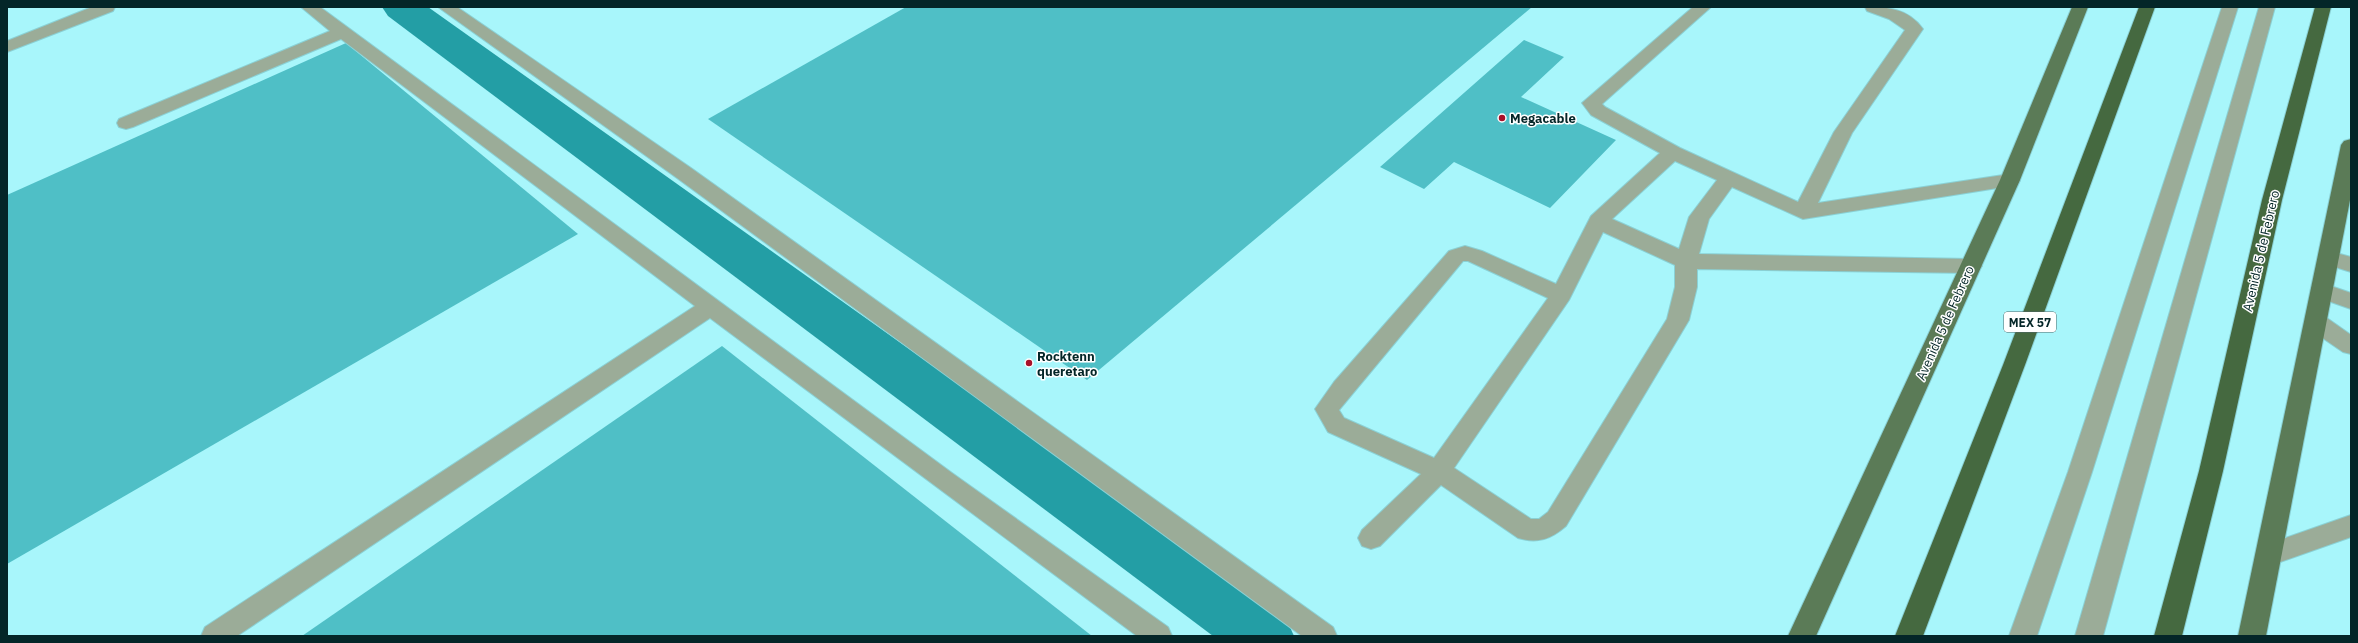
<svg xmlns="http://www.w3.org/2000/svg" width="2358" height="643" viewBox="0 0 2358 643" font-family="'IBM Plex Sans',sans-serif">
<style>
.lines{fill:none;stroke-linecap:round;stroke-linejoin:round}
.canal{fill:#239ea5;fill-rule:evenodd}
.building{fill:#4fbfc6}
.minor-casing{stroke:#8ad1d5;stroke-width:2}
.major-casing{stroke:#8ad1d5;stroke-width:2}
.highway-casing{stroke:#8ad1d5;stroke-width:2}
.minor{fill:#9bac98;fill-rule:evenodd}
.major{fill:#5b7b57;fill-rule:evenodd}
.highway{fill:#456940;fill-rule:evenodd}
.poi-dot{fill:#a81129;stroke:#fff;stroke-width:1.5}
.labels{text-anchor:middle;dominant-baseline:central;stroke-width:3;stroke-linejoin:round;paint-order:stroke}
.shield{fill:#fff;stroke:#4f6768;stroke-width:1}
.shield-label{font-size:12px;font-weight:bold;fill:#042628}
.poi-label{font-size:13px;font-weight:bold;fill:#042628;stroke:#fff;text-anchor:start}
.street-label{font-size:13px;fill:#042628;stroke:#fff}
</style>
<rect width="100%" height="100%" fill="#a8f6fb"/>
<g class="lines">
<polygon class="canal" points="382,7 428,7 1285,616 1294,636 1213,636 388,16"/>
</g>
<g class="building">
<polygon points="906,7 1532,7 1087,380 708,119"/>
<polygon points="1524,40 1564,57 1521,97 1616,140 1550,208 1454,162 1424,189 1380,167"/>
<polygon points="346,43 578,234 7,564 7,195"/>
<polygon points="722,346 1092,636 302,636"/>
</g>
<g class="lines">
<defs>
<g id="minor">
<polygon points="92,7 115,7 113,11 7,52 7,41"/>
<polygon points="301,7 320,7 952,473 1168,627 1172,636 1137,636 710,318 237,636 201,636 205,627 695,306 341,39 133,127 126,129 119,127 117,123 119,119 330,31"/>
<polygon points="438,7 457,7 691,168 1333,627 1337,636 1302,636 677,178"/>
<path d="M1693 7H1711L1602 104 1605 107 1680 148 1798 202 1834 132 1905 30 1889 19 1867 11 1865 7C1887 7 1908 8 1923 29L1852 133 1818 203 2010 174 2017 175 2020 180 2017 185 2010 186 1803 219 1732 187 1709 219 1699 254 1971 259 1978 261 1982 266 1978 271 1971 273 1697 269V287L1689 320 1566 526C1551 539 1538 544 1518 538L1441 485 1380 546 1371 549 1362 546 1358 538 1362 530 1421 474 1328 432 1315 409 1334 382 1449 251 1465 246 1482 251 1556 284 1591 216 1660 153 1591 115 1582 103ZM1675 161 1717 180 1689 217 1679 249 1612 219ZM1603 232 1675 265V287L1667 319 1548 512 1539 519H1531L1454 468 1569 300ZM1463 261H1468L1548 298 1434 458 1344 418 1339 410Z"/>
<polygon points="2222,7 2238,7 2092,472 2037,636 2009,636 2068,472"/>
<polygon points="2259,7 2275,7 2103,636 2075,636"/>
<polygon points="2329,251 2351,257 2351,272 2322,263 2319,258 2322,253"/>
<polygon points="2322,283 2351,293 2351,309 2314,296 2311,291 2314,286"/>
<polygon points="2316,314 2324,316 2351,335 2351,354 2343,352 2308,328 2305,322 2308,316"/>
<polygon points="2351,515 2351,537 2269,566 2260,563 2256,555 2260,547"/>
</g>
<g id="major">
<polygon points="2072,7 2088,7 2020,180 1816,636 1788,636 2000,180"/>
<polygon points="2351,139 2351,195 2266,636 2238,636 2341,145 2344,141"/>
</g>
<g id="highway">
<polygon points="2139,7 2155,7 2025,365 1923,636 1895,636 2003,365"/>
<polygon points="2315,7 2331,7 2282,200 2223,471 2182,636 2154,636 2199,471 2262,200"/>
</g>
</defs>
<use href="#minor" class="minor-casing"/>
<use href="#major" class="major-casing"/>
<use href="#highway" class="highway-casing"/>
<use href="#minor" class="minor"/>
<use href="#major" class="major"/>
<use href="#highway" class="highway"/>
</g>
<g class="poi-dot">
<circle cx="1502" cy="118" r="4"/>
<circle cx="1029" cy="363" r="4"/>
</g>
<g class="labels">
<rect class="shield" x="2004" y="312" width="52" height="20" rx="3"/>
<g class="shield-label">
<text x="2030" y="322">MEX 57</text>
</g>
<g class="poi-label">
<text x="1510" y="118">Megacable</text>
<text x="1037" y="356">Rocktenn<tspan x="1037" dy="15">queretaro</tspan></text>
</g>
<g class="street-label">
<text transform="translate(2261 251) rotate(-77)">Avenida 5 de Febrero</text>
<text transform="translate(1945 323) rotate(-66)">Avenida 5 de Febrero</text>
</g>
</g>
<rect width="2358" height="643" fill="none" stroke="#042628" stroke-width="16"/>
</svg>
